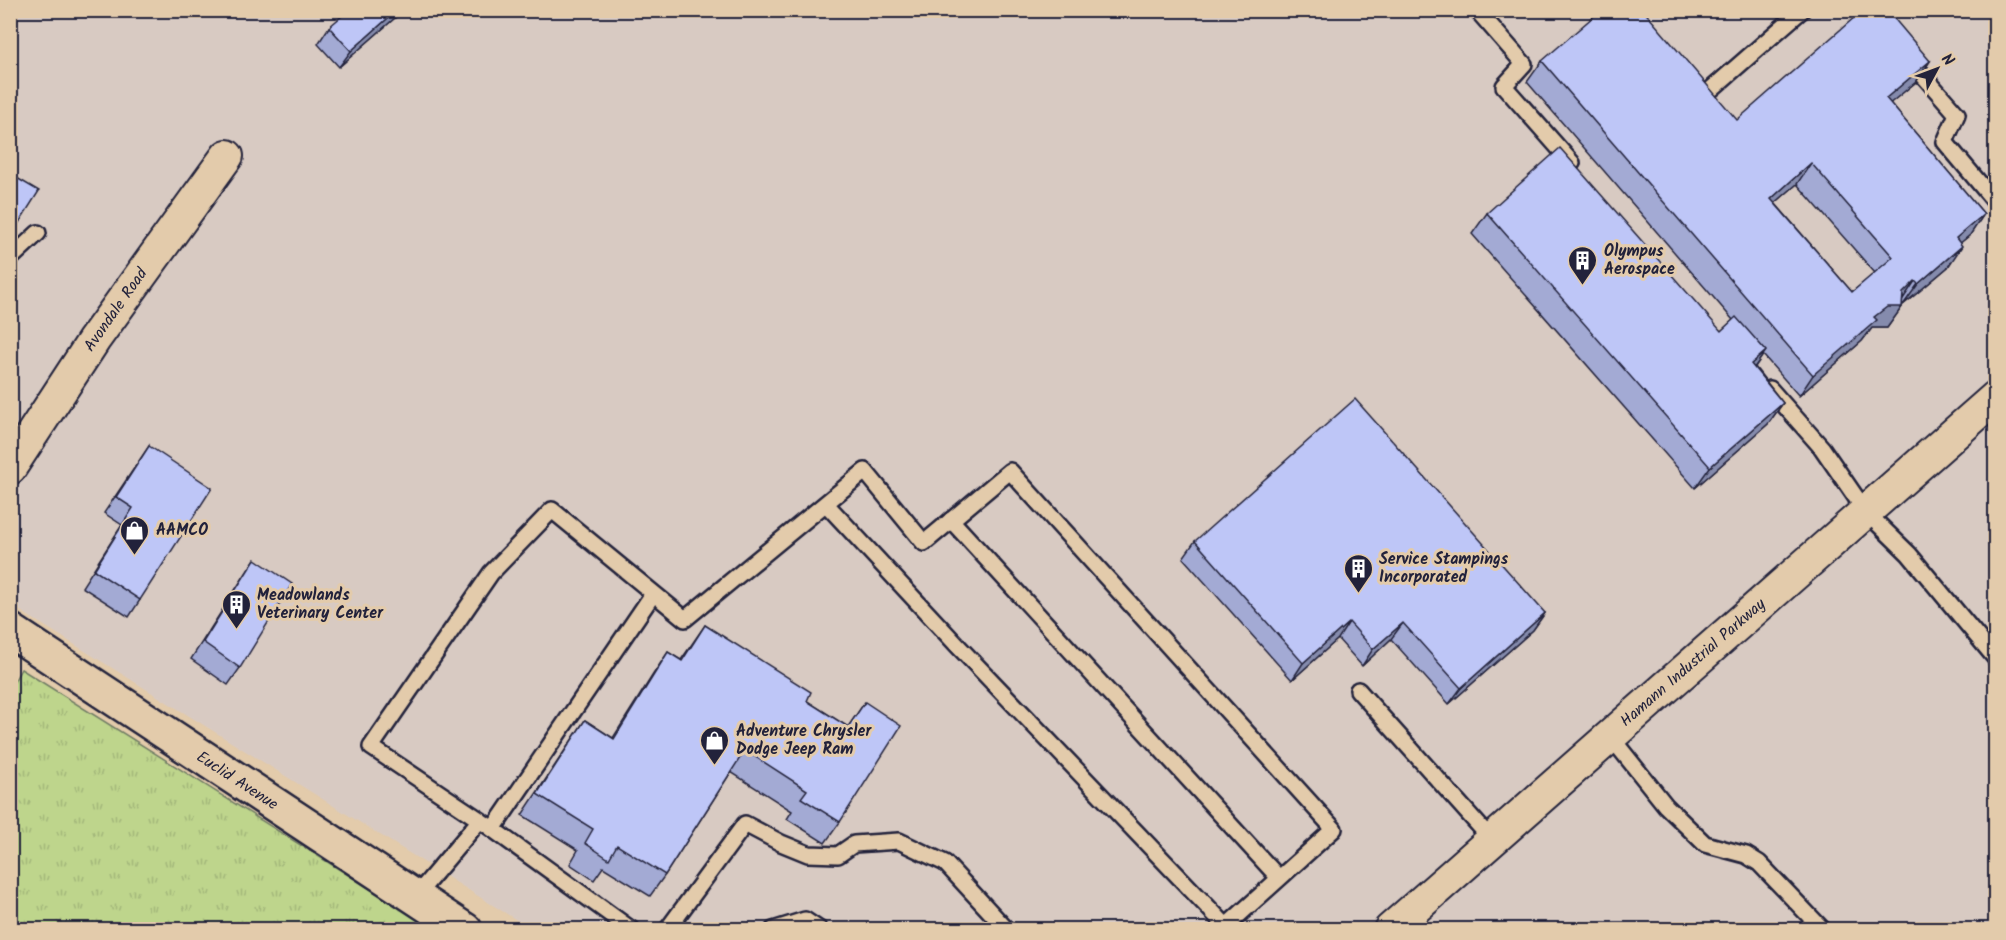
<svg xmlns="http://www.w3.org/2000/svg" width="2006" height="940" viewBox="0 0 2006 940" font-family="Kalam,sans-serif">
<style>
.built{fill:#d8cac2}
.park{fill:url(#park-tufts);stroke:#707c64;stroke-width:1.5}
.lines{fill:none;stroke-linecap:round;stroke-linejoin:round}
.service-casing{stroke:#22223b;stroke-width:20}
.minor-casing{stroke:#22223b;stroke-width:36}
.primary-casing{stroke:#22223b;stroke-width:38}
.service{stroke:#e3cbab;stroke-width:15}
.minor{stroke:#e3cbab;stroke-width:32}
.primary{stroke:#e3cbab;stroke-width:33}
.wall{fill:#a3aad4;stroke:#22223b;stroke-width:1.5;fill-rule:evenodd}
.shaded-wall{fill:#858bad;stroke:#22223b;stroke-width:1.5}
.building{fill:#bec6f7;stroke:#22223b;stroke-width:1.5;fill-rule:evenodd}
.labels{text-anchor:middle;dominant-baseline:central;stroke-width:6;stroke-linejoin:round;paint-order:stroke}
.poi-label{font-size:16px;font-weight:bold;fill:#22223b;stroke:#e3cbab;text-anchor:start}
.street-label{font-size:16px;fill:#22223b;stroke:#e3cbab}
</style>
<defs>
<pattern id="park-tufts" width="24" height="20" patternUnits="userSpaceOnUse" patternTransform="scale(1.5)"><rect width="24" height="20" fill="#bed58c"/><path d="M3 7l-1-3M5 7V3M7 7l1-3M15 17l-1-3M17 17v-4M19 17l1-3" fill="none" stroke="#a3b77a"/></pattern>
</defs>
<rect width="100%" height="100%" fill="#e3cbab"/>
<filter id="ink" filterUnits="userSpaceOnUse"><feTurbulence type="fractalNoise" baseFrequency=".0167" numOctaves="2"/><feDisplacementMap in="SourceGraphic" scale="12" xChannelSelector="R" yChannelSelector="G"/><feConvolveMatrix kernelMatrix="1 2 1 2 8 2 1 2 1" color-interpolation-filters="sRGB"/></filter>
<g filter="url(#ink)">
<polygon class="built" points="11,11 1995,11 1995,929 531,929 11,605"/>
<polygon class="park" points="21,669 434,929 11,929 10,689"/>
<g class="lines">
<defs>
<g id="service">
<polyline points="1477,10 1524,64 1504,86 1572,163"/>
<polyline points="1908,58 1957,114 1945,142 1996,203"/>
<polyline points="1696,97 1699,100 1802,10"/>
<polyline points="10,259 38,233"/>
<polyline points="1770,389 1822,448 1866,512 1909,554 1996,659"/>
<polyline points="826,504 957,645 1226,926"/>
<polyline points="951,520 1279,878"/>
<polyline points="1358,690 1492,840"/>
<polyline points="1610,736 1666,806 1705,844 1746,855 1759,863 1823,930"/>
<polyline points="484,823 632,930"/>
<polyline points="493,829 653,594"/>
<polyline points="415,897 480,820 371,747 491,573 552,510 685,619 865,471 924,543 1010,471 1334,829 1222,930"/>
<polyline points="667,930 745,824 781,843 808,854 838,855 854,844 899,841 945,863 1007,930"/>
<polyline points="773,930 805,920 820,930"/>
</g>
<g id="minor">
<polyline points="10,468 94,340 227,156"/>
<polyline points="1390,930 1996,397"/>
</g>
<polyline id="primary" points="10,630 465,930"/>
</defs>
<use href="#service" class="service-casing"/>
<use href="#minor" class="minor-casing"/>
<use href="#primary" class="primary-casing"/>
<use href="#service" class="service"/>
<use href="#minor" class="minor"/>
<use href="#primary" class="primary"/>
</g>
<g class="wall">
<polygon points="404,10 339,67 318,44 329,27"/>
<path d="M1542 61 1737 120 1930 61 1916 82 1890 103 1984 214 1970 235 1960 243 1948 267 1903 305 1902 304V307L1887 328H1872L1862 341 1799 396 1763 355 1755 367 1783 403 1768 424 1695 488 1472 234 1487 213 1721 331 1733 320 1527 82ZM1797 184 1875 273 1852 292 1775 203Z"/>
<polygon points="149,446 140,600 129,617 82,587 122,525 104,513"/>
<polygon points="1195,541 1545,613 1533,630 1449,704 1391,639 1362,666 1338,639 1292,680 1183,558"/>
<polygon points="255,559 240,668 228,685 191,659"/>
<polygon points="705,625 807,701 848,727 865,702 840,822 825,843 787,819 792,811 731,772 665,875 650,896 603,867 594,880 570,864 578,850 522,815 585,720 613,738 654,673 668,652 681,660"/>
</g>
<g class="shaded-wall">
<polygon points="397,10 404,10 339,67 351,51"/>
<polygon points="1930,61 1916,82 1871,119 1886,98"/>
<polygon points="1811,163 1797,184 1756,220 1771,199"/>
<polygon points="1984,214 1970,235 1941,259 1956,238"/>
<polygon points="1962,246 1948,267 1903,305 1918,284"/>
<polygon points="1915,281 1901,302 1902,307 1887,328 1872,328 1862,341 1799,396 1813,375 1874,317"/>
<polygon points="1766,351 1751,372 1751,364"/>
<polygon points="1783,403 1768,424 1695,488 1710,467"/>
<polygon points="1545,613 1533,630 1449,704 1461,688"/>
<polygon points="1349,622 1338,639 1292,680 1303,663"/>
<polygon points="1403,623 1391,639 1362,666 1373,649"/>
</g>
<g class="building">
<polygon points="349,10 397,10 351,51 329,27"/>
<path d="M1601 10H1643L1737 120 1863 10H1887L1930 61 1886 98 1984 214 1956 238 1962 246 1918 284 1915 281 1903 293 1902 307H1887L1874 317 1877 320 1813 375 1542 61ZM1811 163 1893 257 1852 292 1771 199Z"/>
<polygon points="1560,148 1721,331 1736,317 1766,351 1751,364 1783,403 1710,467 1487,213"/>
<polygon points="10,174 39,191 10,237"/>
<polygon points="1355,399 1545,613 1461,688 1403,623 1373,649 1349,622 1303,663 1195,541"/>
<polygon points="149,446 212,488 140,600 94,570 133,508 116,497"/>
<polygon points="255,559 292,584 240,668 203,642"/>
<polygon points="705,625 811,692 807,701 848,727 865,702 901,726 840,822 801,798 807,790 745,750 665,875 617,845 609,859 585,843 593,829 537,794 585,720 614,739 668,652 682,661"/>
</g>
</g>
<defs>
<symbol id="building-pin" viewBox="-11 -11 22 30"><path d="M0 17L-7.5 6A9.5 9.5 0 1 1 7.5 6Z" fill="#22223b" stroke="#e3cbab"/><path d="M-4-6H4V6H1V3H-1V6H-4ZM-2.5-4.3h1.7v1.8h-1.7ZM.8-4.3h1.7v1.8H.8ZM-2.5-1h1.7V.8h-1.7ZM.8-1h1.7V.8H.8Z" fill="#fff"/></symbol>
<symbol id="shop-pin" viewBox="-11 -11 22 30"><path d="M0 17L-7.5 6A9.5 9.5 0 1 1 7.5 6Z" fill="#22223b" stroke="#e3cbab"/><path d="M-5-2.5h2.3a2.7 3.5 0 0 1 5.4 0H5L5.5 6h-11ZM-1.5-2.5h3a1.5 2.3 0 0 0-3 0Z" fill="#fff"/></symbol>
</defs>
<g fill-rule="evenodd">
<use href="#building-pin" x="1566" y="244" width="33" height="45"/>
<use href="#shop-pin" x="118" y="514" width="33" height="45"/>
<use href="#building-pin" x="1342" y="552" width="33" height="45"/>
<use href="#building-pin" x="220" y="588" width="33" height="45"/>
<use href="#shop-pin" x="698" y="724" width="33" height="45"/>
</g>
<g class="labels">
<g class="poi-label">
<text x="1604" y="251">Olympus<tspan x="1604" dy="18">Aerospace</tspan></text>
<text x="156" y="530">AAMCO</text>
<text x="1379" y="559">Service Stampings<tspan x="1379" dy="18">Incorporated</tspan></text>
<text x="257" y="595">Meadowlands<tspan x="257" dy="18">Veterinary Center</tspan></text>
<text x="736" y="731">Adventure Chrysler<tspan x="736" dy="18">Dodge Jeep Ram</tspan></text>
</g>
<g class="street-label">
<text transform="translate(116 310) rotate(-55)">Avondale Road</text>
<text transform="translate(1693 663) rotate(-41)">Hamann Industrial Parkway</text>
<text transform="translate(237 781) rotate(33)">Euclid Avenue</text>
</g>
</g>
<rect width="2006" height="940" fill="none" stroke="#e3cbab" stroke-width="36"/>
<rect x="18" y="18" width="1970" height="904" fill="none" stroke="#22223b" stroke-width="2" filter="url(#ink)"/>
<g transform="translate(1937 69) rotate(49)" stroke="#e3cbab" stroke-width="4.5" paint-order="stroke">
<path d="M0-4.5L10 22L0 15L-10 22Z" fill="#22223b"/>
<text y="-9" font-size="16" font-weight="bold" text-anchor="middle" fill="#22223b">N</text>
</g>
</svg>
